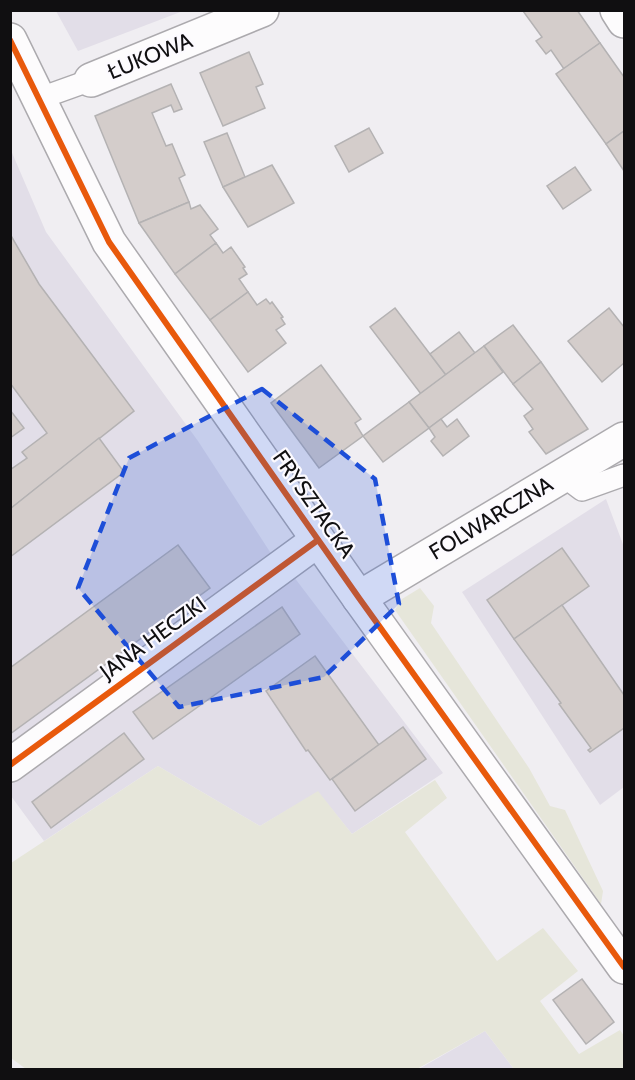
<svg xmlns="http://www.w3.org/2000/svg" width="635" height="1080" viewBox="0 0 635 1080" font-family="Cabin,sans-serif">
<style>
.built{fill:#e2dee8}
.green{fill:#e6e6da}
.building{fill:#d4cdcb;stroke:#b4b2b3;stroke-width:1.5}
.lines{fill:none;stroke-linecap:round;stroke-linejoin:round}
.service-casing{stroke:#acaaae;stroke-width:24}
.minor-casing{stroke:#acaaae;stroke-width:36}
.tertiary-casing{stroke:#acaaae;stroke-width:36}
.service{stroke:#fdfcfd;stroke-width:21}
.minor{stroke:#fdfcfd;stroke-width:33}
.tertiary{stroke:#fdfcfd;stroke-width:33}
.cycleway-casing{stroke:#fcfaff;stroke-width:10}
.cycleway{stroke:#e8590c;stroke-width:6}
.marked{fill:#1d4ed8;fill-opacity:0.2;stroke:#1d4ed8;stroke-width:4.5;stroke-dasharray:12 8;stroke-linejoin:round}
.labels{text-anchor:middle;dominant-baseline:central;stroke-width:4.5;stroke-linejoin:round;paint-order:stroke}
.street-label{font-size:22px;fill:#100f11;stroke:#fcfaff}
</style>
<rect width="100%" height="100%" fill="#f0eef2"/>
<g class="built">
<polygon points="56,11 183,11 78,51"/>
<polygon points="10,148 46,232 198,441 272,555 10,747"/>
<polygon points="606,499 624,547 624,787 600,805 462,592"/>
<polygon points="294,577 443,773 352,834 318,792 260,826 158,766 44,841 11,796 10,785"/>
<polygon points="485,1031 514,1069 417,1070"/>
</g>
<g class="green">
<polygon points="420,588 434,606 431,623 529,768 550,806 565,810 603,891 601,904 395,610 402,599"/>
<polygon points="158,766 260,826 318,791 352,834 435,780 447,798 405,832 497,961 543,928 578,971 540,1001 579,1054 620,1030 624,1036 624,1069 514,1069 485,1031 417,1069 26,1069 11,1058 11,863"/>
</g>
<g class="building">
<polygon points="577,10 600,43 564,69 551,50 546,54 536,41 542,37 523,11"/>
<polygon points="600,43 624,77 624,131 606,144 556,74"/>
<polygon points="249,52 263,84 256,87 265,108 223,126 200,73"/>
<polygon points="171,84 182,109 174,112 171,105 152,113 166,146 172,144 185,175 179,178 189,202 139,223 95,116"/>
<polygon points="369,128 383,153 349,172 335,146"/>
<polygon points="624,131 624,171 606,144"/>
<polygon points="227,133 245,177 223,187 204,142"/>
<polygon points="272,165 294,203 248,227 223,187"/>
<polygon points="575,167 591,190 563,209 547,186"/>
<polygon points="189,202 191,209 200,205 218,229 210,235 216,243 175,274 139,223"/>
<polygon points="10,234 39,284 134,411 10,509 10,470 27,458 22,452 47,433 10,383"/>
<polygon points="216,243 223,253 231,247 245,267 243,268 247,274 239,279 248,292 210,320 175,274"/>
<polygon points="248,292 257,305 266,299 270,304 272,302 283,317 281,318 285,324 276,330 286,343 248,372 210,320"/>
<polygon points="395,308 446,375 421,394 370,327"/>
<polygon points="609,308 624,327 624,363 602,382 568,341"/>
<polygon points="513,325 541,362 513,384 484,346"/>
<polygon points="459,332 475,353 446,375 430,354"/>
<polygon points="484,346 503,372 429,428 409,402"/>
<polygon points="541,362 588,429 546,454 529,432 533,429 524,416 533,409 513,384"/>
<polygon points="321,365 361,419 355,423 363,436 319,468 271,403"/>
<polygon points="409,402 429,428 383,462 363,436"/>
<polygon points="10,410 24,428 10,438"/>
<polygon points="441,419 447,427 457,419 469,436 443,456 431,441 435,437 429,428"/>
<polygon points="99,438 124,472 10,557 10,509"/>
<polygon points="178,545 210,588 10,734 10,668"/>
<polygon points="562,548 589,586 514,639 487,600"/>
<polygon points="562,605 624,695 624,728 590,752 588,750 591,748 559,704 561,703 514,639"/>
<polygon points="282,607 300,634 153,739 133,712"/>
<polygon points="315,656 379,745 330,780 308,750 306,751 266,691"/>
<polygon points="403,727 426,759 355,811 332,779"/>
<polygon points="124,733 144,759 51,828 32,802"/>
<polygon points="582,979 614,1022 586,1044 553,1000"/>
</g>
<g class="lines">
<defs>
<g id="service">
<polyline points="38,99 91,80"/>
<polyline points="562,475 582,490 624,475"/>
</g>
<g id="minor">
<polyline points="617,10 624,21"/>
<polyline points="91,80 262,10"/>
<polyline points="359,598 624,439"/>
<polyline points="10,765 318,540"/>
</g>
<polyline id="tertiary" points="10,40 109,242 359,598 624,967"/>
</defs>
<use href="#service" class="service-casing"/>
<use href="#minor" class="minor-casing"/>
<use href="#tertiary" class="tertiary-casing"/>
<use href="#service" class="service"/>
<use href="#minor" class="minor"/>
<use href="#tertiary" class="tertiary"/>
<defs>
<g id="cycleway">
<polyline points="10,40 109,242 359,598 624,967"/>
<polyline points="10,765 318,540"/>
</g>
</defs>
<use href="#cycleway" class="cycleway-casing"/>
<use href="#cycleway" class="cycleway"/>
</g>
<path class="marked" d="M262 389 375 479 399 604 324 677 179 707 78 588 129 458Z"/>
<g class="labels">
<g class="street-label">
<text transform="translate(150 56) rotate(-22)">ŁUKOWA</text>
<text transform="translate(314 504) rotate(55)">FRYSZTACKA</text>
<text transform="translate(491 518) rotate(-31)">FOLWARCZNA</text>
<text transform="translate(153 638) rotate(-36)">JANA HECZKI</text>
</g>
</g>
<rect width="635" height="1080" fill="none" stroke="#100f11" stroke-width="24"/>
</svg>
